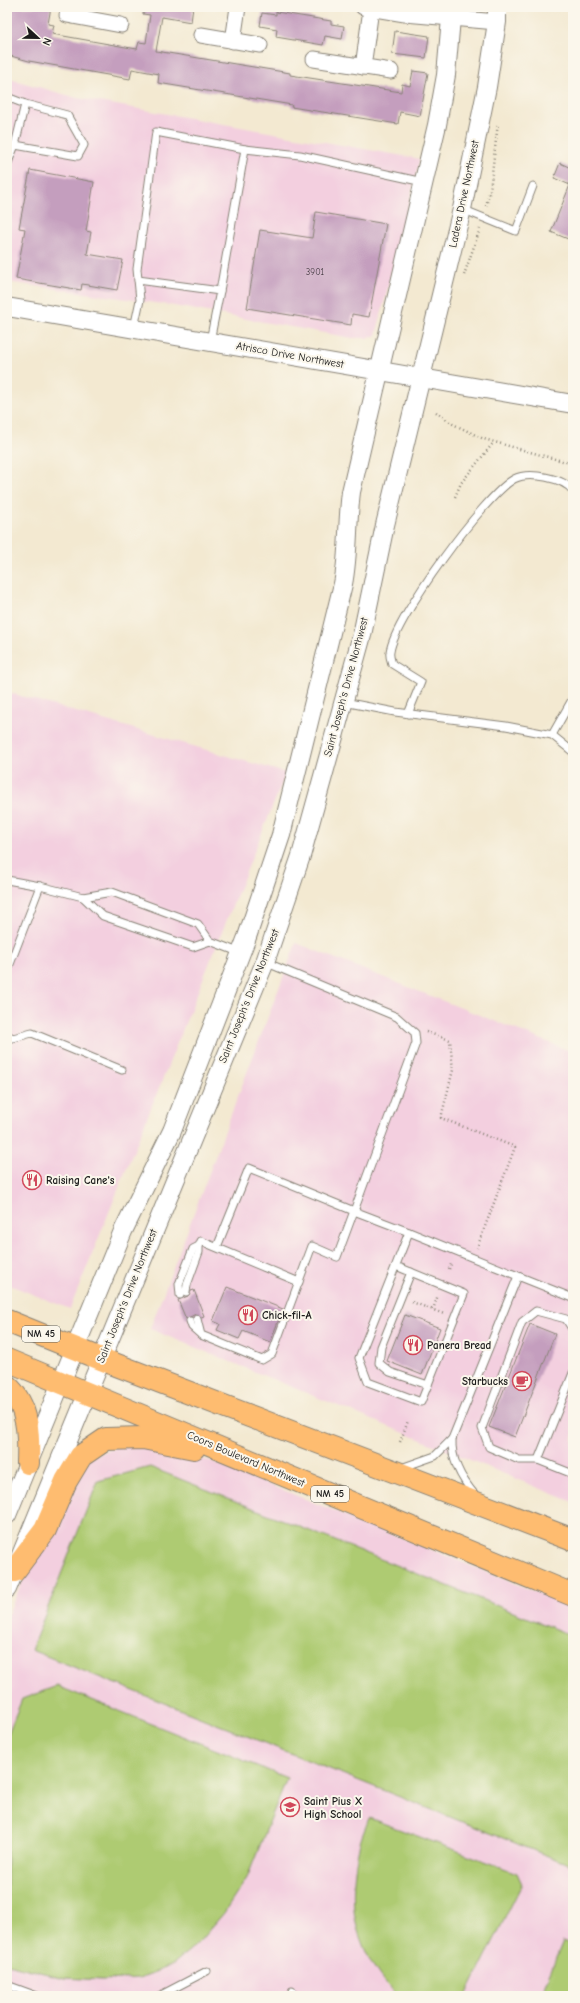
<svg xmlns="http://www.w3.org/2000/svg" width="580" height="2003" viewBox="0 0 580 2003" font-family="'Comic Neue',sans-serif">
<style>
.built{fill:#f3cfdf}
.green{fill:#aecb72;stroke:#657447}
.building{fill:#c49ebe}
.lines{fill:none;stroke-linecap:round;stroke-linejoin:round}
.service-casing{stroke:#888276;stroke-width:9}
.minor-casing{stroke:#888276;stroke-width:17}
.tertiary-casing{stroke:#888276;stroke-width:20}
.primary-casing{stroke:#888276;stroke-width:24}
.path{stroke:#888276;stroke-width:2.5;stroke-dasharray:1 3;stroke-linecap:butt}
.service{stroke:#fff;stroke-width:7}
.minor{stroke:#fff;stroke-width:15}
.tertiary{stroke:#fff;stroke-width:18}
.primary{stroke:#febc70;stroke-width:22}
.labels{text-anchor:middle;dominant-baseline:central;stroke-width:4;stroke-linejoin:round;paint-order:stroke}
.number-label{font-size:9px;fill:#463c44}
.shield{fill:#fbf7ec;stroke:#5f5e5a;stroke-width:1}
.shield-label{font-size:10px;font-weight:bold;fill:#1c1c1c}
.street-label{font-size:11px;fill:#1c1c1c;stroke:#fbf7ec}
.poi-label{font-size:11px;font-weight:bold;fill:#1c1c1c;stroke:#fbf7ec;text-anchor:start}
</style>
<rect width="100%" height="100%" fill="#fbf7ec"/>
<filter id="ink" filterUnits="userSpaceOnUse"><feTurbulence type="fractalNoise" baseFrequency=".025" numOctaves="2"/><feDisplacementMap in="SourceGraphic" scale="8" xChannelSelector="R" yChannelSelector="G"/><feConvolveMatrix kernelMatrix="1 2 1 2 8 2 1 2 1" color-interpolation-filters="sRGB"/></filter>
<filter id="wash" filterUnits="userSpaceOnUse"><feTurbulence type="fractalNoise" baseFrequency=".012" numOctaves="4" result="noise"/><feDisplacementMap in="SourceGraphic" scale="16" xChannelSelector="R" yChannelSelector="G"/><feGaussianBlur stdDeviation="0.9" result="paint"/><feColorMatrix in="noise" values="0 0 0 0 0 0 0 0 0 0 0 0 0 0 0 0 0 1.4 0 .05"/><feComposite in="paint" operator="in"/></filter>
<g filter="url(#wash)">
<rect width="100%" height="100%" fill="#f3e9d1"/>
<g class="built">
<polygon points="7,78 77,98 420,159 376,335 369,338 352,338 169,305 7,282"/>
<polygon points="7,692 286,773 70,1309 7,1284"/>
<polygon points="296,943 573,1052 573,1502 150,1329"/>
<polygon points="127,1443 211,1461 573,1607 573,1996 7,1996 7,1617 24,1577 51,1535 88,1458"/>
</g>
<g class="green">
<polygon points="150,1467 573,1636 573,1866 31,1650 98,1481"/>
<polygon points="57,1686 287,1778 247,1878 224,1913 198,1943 171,1966 139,1978 103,1980 64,1978 7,1964 7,1736 22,1699"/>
<path d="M369 1818 517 1873 522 1884 466 1996H398C377 1978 362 1949 356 1923 351 1902 354 1867 359 1847 361 1837 366 1827 369 1818Z"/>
<polygon points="563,1941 573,1945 573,1996 540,1996"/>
</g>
<g id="blocks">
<g class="building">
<polygon points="7,7 51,7 48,24 54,25 52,34 137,49 139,42 146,43 150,15 143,14 144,7 193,7 191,22 162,17 156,51 290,73 290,75 401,92 402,84 410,86 413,71 428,73 420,116 400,112 398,124 291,107 292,105 158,83 159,74 132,69 130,79 29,61 7,55"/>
<polygon points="276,12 331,21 331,24 344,26 342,39 325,36 323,45 276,37 277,29 260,26 262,13 276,15"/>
<polygon points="395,31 429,36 426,58 392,54"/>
<polygon points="560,163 573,169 573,241 551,232 570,185 554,178"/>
<polygon points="30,170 94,182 86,231 91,232 87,254 123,260 117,290 82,284 81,290 16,279 25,229 19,228"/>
<polygon points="316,212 386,224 369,317 352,314 351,325 247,308 260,230 312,238"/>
<polygon points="227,1287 283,1309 270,1342 243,1331 239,1339 217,1330 220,1324 213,1321"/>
<polygon points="194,1290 204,1316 201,1317 196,1314 186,1319 178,1300 188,1296 191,1291"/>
<polygon points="405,1315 440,1328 422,1375 387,1361"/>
<polygon points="530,1324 555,1334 515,1437 489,1427"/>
</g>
</g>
</g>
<g filter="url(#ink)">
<use href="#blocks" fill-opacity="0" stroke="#888276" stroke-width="1"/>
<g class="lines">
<defs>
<g id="service">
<polyline points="7,97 25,104 67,115 84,145 78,156 15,145 7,165"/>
<polyline points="15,145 25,104"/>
<polyline points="462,209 516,231 533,186"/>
<polyline points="138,280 220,291 210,341"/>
<polyline points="220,291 245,149"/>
<polyline points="134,328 140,300 137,269 156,132 245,149 300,155 423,182"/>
<polyline points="344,702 395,712 506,726 552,735 573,752"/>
<path d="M408 714 421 682 392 664C391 660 389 656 390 652 394 619 485 495 514 479 529 471 564 478 573 491"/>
<polyline points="552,735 573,698"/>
<polyline points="7,880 40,886 7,972"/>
<polyline points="40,886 83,897 112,892 198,924 210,941 241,953"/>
<polyline points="83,897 103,916 193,947 210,941"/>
<polyline points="265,962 397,1017 415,1033 416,1043 354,1211 409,1232"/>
<polyline points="7,1035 13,1038 32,1033 122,1070"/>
<polyline points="396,1266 464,1294 421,1402 368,1382 359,1358 409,1232 518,1276 452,1439"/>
<polyline points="411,1272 381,1347 379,1363 390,1372 428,1385"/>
<polyline points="518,1276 573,1298"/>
<polyline points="186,1292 187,1285 199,1252 199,1246"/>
<polyline points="180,1295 179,1284 193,1249 199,1246 201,1241 299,1282"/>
<polyline points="197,1319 201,1335 262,1360 272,1354 312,1246 337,1257 354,1211 249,1168 217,1247"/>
<polyline points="190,1321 192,1327 201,1335"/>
<polyline points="573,1373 538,1460 573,1474"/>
<polyline points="538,1460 519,1460 489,1447 482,1428 522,1322 536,1311 566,1319 573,1330"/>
<path d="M401 1468 435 1456 452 1439C451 1460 462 1480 476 1496"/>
<polyline points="7,1985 37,1996"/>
<polyline points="159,1996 207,1971"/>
<polyline points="290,1996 292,1991"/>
</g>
<g id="minor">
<polyline points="363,7 405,14 497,22"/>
<polyline points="67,15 121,25"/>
<polyline points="201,35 260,45"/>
<polyline points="233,41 238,7"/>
<polyline points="314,59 391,71"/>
<polyline points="363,67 371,9"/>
</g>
<g id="tertiary">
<polyline points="7,307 573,404"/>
<path d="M7 1515 123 1231 172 1131 247 937 281 835 343 584C349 554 347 523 351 492L437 125 446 75 452 7"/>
<polyline points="7,1589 265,962 301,856 362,635 385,525 462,209 487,87 497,22 497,7"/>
</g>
<g id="primary">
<polyline points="7,1321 101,1359 573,1540"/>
<polyline points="7,1360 573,1595"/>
<path d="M7 1386C29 1405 29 1437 28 1463"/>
<polyline points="14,1571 45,1530 66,1481 81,1456 106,1439 143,1438 194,1448"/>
</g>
</defs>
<use href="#service" class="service-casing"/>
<use href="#minor" class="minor-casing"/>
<use href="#tertiary" class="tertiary-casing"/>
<use href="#primary" class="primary-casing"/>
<g class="path">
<polyline points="486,206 490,190 498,123"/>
<polyline points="464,275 480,229"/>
<polyline points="436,412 451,423 484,439 573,464"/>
<polyline points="455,497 461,483 494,442"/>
<polyline points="426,1032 450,1040 453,1070 441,1118 515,1147 477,1248"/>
<polyline points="449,1269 452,1262"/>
<polyline points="412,1302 444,1314"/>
<polyline points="433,1310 438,1295"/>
<polyline points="400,1442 408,1421"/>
</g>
<use href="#service" class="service"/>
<use href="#minor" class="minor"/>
<use href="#tertiary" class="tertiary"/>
<use href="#primary" class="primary"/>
</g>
</g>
<defs>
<symbol id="restaurant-ring" viewBox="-11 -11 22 22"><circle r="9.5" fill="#fbf7ec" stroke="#d1495b" stroke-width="1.5"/><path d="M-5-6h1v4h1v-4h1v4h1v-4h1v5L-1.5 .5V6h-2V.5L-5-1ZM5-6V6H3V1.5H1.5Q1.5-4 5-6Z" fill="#d1495b"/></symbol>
<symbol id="cafe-ring" viewBox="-11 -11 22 22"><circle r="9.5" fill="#fbf7ec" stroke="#d1495b" stroke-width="1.5"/><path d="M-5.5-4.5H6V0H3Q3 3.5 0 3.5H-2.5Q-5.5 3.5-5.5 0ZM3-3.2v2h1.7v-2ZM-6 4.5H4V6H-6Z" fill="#d1495b"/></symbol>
<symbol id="school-ring" viewBox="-11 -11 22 22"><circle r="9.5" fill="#fbf7ec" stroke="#d1495b" stroke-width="1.5"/><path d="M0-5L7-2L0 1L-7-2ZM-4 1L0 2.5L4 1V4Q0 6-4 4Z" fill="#d1495b"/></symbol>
</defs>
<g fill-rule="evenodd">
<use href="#restaurant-ring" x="21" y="1169" width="22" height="22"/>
<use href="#restaurant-ring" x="237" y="1304" width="22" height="22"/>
<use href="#restaurant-ring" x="402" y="1334" width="22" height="22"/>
<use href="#cafe-ring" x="511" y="1370" width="22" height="22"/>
<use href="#school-ring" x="279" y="1796" width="22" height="22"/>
</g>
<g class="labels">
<g class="number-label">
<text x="315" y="272">3901</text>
</g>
<g class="shield">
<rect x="22" y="1326" width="38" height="16" rx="3"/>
<rect x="311" y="1486" width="38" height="16" rx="3"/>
</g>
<g class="shield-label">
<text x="41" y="1334">NM 45</text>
<text x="330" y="1494">NM 45</text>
</g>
<g class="street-label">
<text transform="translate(464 194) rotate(-78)">Ladera Drive Northwest</text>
<text transform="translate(290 355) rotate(10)">Atrisco Drive Northwest</text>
<text transform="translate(346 687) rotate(-75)">Saint Joseph's Drive Northwest</text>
<text transform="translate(249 996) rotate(-68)">Saint Joseph's Drive Northwest</text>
<text transform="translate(127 1296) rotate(-68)">Saint Joseph's Drive Northwest</text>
<text transform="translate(246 1459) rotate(23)">Coors Boulevard Northwest</text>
</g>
<g class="poi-label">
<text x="46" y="1180">Raising Cane's</text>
<text x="262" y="1315">Chick-fil-A</text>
<text x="427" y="1345">Panera Bread</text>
<text x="508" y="1381" text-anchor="end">Starbucks</text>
<text x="304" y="1801">Saint Pius X<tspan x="304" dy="13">High School</tspan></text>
</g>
</g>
<rect width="580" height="2003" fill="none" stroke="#fbf7ec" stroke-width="24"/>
<g transform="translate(38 38) rotate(112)" stroke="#fbf7ec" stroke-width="3" paint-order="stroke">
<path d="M0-3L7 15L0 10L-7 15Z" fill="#1c1c1c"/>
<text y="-6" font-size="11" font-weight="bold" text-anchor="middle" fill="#1c1c1c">N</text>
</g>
</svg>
